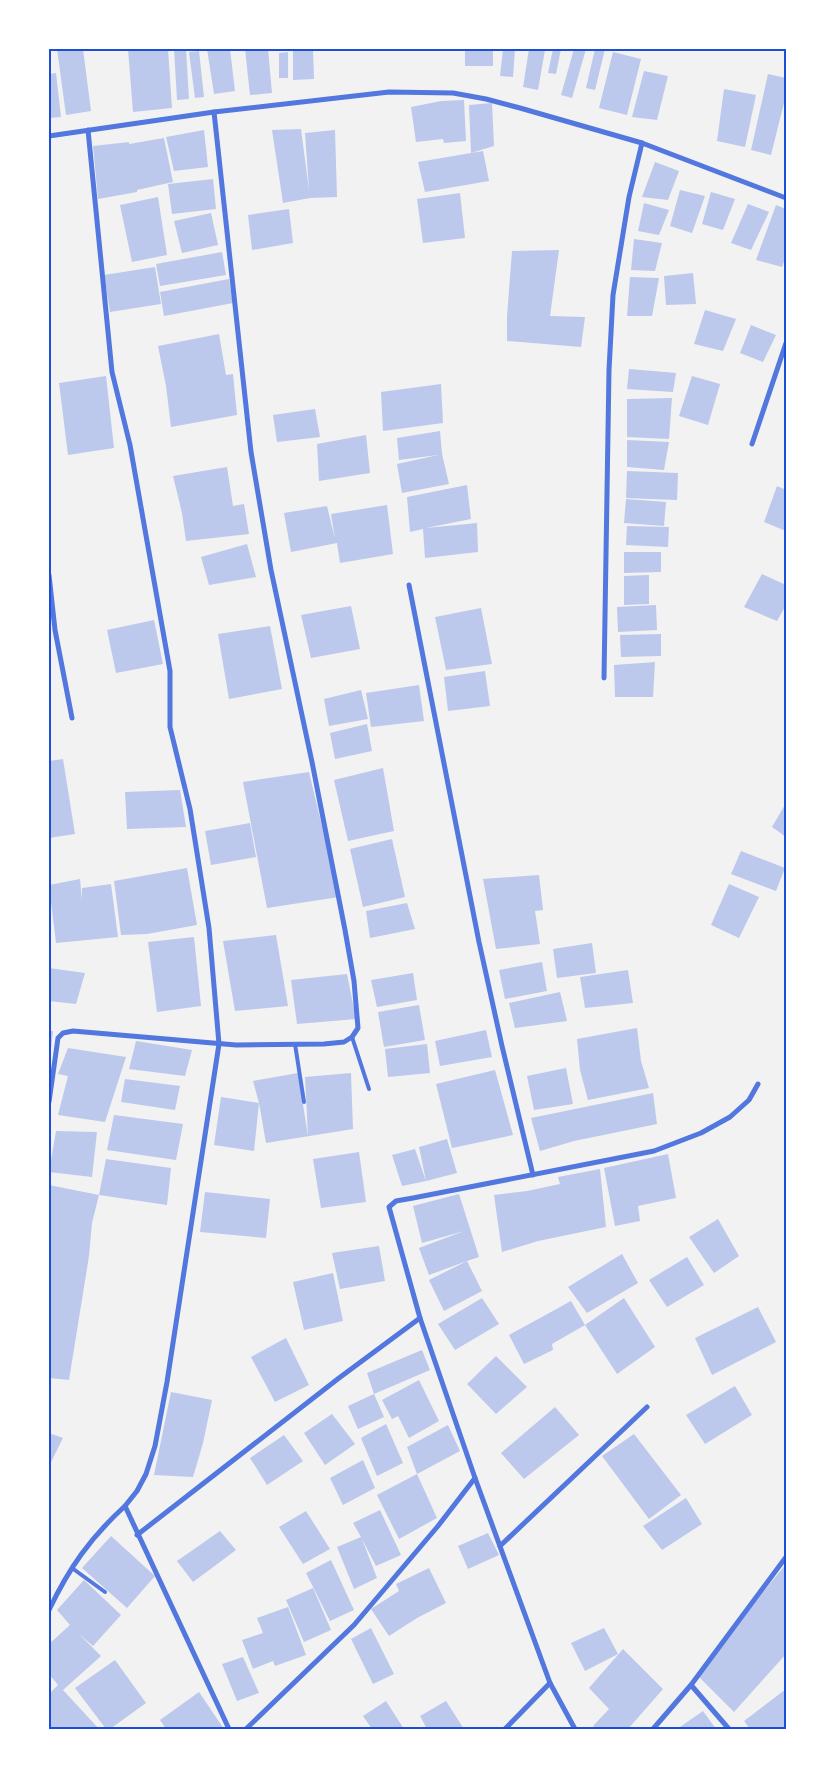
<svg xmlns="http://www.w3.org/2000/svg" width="835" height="1778" viewBox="0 0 835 1778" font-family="'Varela Round',sans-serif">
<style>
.building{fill:#bdc9ec}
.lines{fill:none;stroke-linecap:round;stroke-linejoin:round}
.service{stroke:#5277de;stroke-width:4}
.minor{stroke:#5277de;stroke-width:5}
.neatline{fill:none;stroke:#1d4ed8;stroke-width:2}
</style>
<rect width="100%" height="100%" fill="#f2f2f2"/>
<g class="building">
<polygon points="57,49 83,49 91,111 66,115"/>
<polygon points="128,49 168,49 172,108 133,112"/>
<polygon points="174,49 186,49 189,99 177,100"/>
<polygon points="207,49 230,49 235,91 214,94"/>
<polygon points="245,49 268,49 272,93 250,95"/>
<polygon points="313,49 314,79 293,80 293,50"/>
<rect x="465" y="49" width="28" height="17"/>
<polygon points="503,49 515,49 513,77 500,76"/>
<polygon points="529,49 545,50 538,90 523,87"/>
<polygon points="553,49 561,49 556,74 548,73"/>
<polygon points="574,49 586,49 572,98 561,95"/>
<polygon points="595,49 605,49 595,90 586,88"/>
<polygon points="199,51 204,97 195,98 189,52"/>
<polygon points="288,52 288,78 279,78 279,53"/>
<polygon points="613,52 641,59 627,115 599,108"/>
<polygon points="644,71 668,76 657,120 632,117"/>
<polygon points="56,73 61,117 49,118 49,74"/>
<polygon points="768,74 786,78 786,95 771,155 751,150"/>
<polygon points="724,89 756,95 745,147 717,141"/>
<polygon points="464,100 466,141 444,143 443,139 416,142 411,107 441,101"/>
<polygon points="492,103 494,146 471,153 483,151 489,181 425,192 418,162 471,153 469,105"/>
<polygon points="301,129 309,190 305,133 335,130 337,197 310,198 283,203 272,130"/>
<polygon points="204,130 208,167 174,171 166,137"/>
<polygon points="164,138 173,182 137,190 137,192 98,199 93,146 129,142 129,144"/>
<polygon points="655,162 679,171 668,200 642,197"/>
<polygon points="213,179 216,209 172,214 168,184"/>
<polygon points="680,190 705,196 692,233 670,226"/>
<polygon points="711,192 735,199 723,230 702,224"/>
<polygon points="460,193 465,238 423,243 417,199"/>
<polygon points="158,197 167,255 132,262 120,205"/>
<polygon points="644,203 669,210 659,235 638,231"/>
<polygon points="748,204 769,212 751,250 731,243"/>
<polygon points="776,205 786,209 786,256 782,267 756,260"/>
<polygon points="289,209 293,243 252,250 248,215"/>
<polygon points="211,213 218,245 182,253 174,221"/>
<polygon points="634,239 662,243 655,271 631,270"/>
<polygon points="559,250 550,316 585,317 581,347 507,341 507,316 512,251"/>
<polygon points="222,252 226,275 160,286 156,264"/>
<polygon points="155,267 161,304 110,312 104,275"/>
<polygon points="693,273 696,304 666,305 664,276"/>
<polygon points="630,277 659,278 652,316 627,316"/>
<polygon points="229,279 233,303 164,316 160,292"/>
<polygon points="705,310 736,319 723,351 694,344"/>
<polygon points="751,325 776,335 763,362 740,353"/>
<polygon points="219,334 226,375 233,374 237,415 171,427 166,386 158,346"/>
<polygon points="629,369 676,373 673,392 627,389"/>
<polygon points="106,376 114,448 68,455 59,383"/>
<polygon points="692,376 720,384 708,425 679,416"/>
<polygon points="441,384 443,423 383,431 381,392"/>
<polygon points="672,398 669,439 627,437 627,399"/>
<polygon points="315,409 320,437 277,442 273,415"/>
<polygon points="440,431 442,454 449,484 402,493 397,464 438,455 399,460 397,438"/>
<polygon points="366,435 370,473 319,481 317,444"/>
<polygon points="627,440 669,442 664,470 627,467"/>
<polygon points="227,467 233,506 244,504 249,534 186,541 182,513 173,476"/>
<polygon points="627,471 678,473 677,500 626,498"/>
<polygon points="467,485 471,519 426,528 477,523 478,552 425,558 423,529 410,532 407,497"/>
<polygon points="777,486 786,490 786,531 764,522"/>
<polygon points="626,499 666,502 664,526 624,523"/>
<polygon points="387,505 393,554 340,563 337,543 291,552 284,513 327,506 335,539 331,514"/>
<polygon points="627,526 669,527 668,547 626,545"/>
<polygon points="247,544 256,577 209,585 201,557"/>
<polygon points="624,552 661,552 661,572 624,573"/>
<polygon points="762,574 786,585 786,605 777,621 744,607"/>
<polygon points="649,575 649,604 624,605 624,576"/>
<polygon points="656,605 657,630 618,632 617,607"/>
<polygon points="351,606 360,649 311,658 301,615"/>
<polygon points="481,608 492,664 446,670 435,617"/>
<polygon points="154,620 163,664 116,673 107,630"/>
<polygon points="270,626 282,689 229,699 218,634"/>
<polygon points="661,634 661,656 621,657 620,635"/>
<polygon points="655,662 653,697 615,697 614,665"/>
<polygon points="485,671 490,706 448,711 444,677"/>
<polygon points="419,685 424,721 371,727 366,693"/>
<polygon points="361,690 368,719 329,726 324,699"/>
<polygon points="367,724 372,751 335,759 330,733"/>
<polygon points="63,759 75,834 49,838 49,761"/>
<polygon points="383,768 394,831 348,841 334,780"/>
<polygon points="309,772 339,897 267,908 243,782"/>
<polygon points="180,790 186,827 127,829 125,792"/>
<polygon points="786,803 786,837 772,827"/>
<polygon points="250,823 256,857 211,865 205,831"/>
<polygon points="392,839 405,897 363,907 350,849"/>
<polygon points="741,851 785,868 776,891 731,874"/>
<polygon points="187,868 197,925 147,934 121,935 114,881"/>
<polygon points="539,875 543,910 535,911 540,944 496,949 483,879"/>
<polygon points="80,879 82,901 82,888 111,884 118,937 56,943 49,885"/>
<polygon points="729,884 759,897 739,938 711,925"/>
<polygon points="407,903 415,929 370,938 366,911"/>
<polygon points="276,935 288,1006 235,1011 223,941"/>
<polygon points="194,937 201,1006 157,1012 148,942"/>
<polygon points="592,943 596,973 557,978 553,949"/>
<polygon points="542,962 547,991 505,999 499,970"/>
<polygon points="49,968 85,973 76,1004 49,1001"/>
<polygon points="628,970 633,1003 585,1008 580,977"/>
<polygon points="413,973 417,1000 377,1007 371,980"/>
<polygon points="347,974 356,1019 297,1024 291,980"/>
<polygon points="560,992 567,1021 515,1028 509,1003"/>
<polygon points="419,1005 425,1040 384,1047 378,1012"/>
<polygon points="637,1028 641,1061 649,1088 588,1100 580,1070 577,1039"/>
<polygon points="486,1030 492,1057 440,1066 435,1041"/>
<polygon points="49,1031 53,1031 50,1059 49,1059"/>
<polygon points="136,1041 192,1050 185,1076 129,1069"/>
<polygon points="427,1044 430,1073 388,1077 385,1049"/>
<polygon points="68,1048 126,1057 105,1122 58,1115 68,1076 58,1074"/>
<polygon points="566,1068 573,1104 534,1110 527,1076"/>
<polygon points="495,1070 513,1135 452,1148 436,1084"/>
<polygon points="298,1073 308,1136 305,1077 351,1073 353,1129 266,1143 259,1103 254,1151 214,1145 221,1097 259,1103 253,1081"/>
<polygon points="125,1079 180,1086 175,1110 121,1102"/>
<polygon points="653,1093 657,1124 574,1141 540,1151 531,1118"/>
<polygon points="114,1115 183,1124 176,1160 107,1150"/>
<polygon points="56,1131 97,1132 92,1177 49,1172"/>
<polygon points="447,1139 457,1173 426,1181 402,1186 392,1155 415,1149 426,1181 419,1147"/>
<polygon points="359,1152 366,1202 321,1208 313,1159"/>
<polygon points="668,1154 676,1198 638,1206 640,1221 615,1226 604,1168"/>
<polygon points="106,1159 171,1168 167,1205 99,1195"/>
<polygon points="600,1169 606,1227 538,1241 502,1252 494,1195 527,1191 560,1184 558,1177"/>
<polygon points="49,1185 99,1195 92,1223 89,1256 69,1380 49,1378"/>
<polygon points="205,1192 270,1199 266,1238 200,1232"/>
<polygon points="459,1194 479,1257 467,1261 482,1291 444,1311 429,1280 467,1261 429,1275 419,1248 464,1231 422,1243 413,1206"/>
<polygon points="718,1219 739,1256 714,1273 689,1237"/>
<polygon points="379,1246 385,1281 340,1289 332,1253"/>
<polygon points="622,1254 638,1283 587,1313 568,1287"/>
<polygon points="687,1257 704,1285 667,1307 649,1280"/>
<polygon points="333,1273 343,1321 304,1330 293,1282"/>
<polygon points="482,1298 499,1324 455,1350 438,1324"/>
<polygon points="624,1298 655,1347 617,1374 585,1325 552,1344 553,1350 524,1364 509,1335 571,1301 585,1325"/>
<polygon points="758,1307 776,1342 712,1375 695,1338"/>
<polygon points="286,1338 309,1385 275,1402 251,1357"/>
<polygon points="422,1350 430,1370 374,1394 367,1373"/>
<polygon points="496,1356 527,1387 496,1414 467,1384"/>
<polygon points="419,1380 439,1421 409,1438 398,1416 392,1419 382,1400"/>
<polygon points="735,1386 752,1415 705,1444 686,1415"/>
<polygon points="171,1392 212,1400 203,1443 193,1477 154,1475"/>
<polygon points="374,1394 384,1417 358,1429 348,1406"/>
<polygon points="555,1407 579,1435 524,1479 501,1453"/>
<polygon points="332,1414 355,1444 325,1465 304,1433"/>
<polygon points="386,1424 403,1463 377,1476 361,1438"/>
<polygon points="448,1425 460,1451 417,1474 407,1447"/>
<polygon points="49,1433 63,1438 49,1466"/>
<polygon points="634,1434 681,1495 649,1519 602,1456"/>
<polygon points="284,1435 303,1461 267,1485 250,1458"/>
<polygon points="363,1460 375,1488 343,1505 330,1478"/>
<polygon points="417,1474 437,1518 399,1539 377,1495"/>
<polygon points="686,1498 702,1524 662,1550 643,1526"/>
<polygon points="380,1510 401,1555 376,1566 362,1539 377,1578 354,1589 337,1547 361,1537 353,1523"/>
<polygon points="306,1511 330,1549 303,1564 279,1527"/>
<polygon points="220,1531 236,1550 193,1582 177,1561"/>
<polygon points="488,1533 499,1555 468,1569 458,1546"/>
<polygon points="111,1536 155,1576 127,1608 82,1568"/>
<polygon points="331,1560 354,1610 330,1621 306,1573"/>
<polygon points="786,1564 786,1654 734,1712 699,1677 760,1596"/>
<polygon points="429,1568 446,1603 417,1618 389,1636 371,1609 399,1591 396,1584"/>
<polygon points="84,1580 121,1615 93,1646 79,1634 101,1656 63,1690 99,1729 49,1729 49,1694 58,1685 49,1674 49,1644 70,1625 57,1610"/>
<polygon points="313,1588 331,1630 304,1642 286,1600"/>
<polygon points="288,1607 306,1655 275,1666 273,1661 253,1669 242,1640 263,1633 257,1618"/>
<polygon points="371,1628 394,1674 373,1684 351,1639"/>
<polygon points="604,1628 618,1654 585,1671 571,1643"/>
<polygon points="623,1649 663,1689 628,1729 597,1729 593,1726 609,1709 589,1688"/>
<polygon points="243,1657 259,1693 237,1701 222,1664"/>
<polygon points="115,1660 146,1703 110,1729 106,1729 75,1688"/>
<polygon points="786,1689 786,1729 750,1729 744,1721"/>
<polygon points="199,1692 224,1729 166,1729 160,1720"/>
<polygon points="386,1701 404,1729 372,1729 363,1716"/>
<polygon points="446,1701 464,1729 427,1729 420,1716"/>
<polygon points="703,1711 716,1729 677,1729"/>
</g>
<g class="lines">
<g class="service">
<polyline points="352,1037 369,1089"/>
<polyline points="295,1044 304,1102"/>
<polyline points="72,1568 105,1592"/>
</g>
<g class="minor">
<polyline points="88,130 112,372 130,445 170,671 170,727 190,809 209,928 219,1044 167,1382 155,1446 146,1474 137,1491 125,1506"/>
<polyline points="49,136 214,112 389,92 453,93 486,99 520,108 642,143 786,198"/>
<polyline points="752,444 786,343"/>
<polyline points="49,575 55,630 72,718"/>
<polyline points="409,585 479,942 502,1046 533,1175"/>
<polyline points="604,678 609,370 613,295 629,197 642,143"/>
<polyline points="49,1102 58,1038 63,1033 73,1031 236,1045 324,1044 344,1042 352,1037 358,1028 354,981 345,930 312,762 271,570 251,452 214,112"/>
<polyline points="137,1535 339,1378 420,1318"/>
<polyline points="500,1546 647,1407"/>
<path d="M49 1610C69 1568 90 1538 125 1506L229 1729"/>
<polyline points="691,1685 729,1729"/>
<polyline points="246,1729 354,1625 438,1526 475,1478"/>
<polyline points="505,1729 550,1683"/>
<polyline points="575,1729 550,1683 475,1478 420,1318 389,1207 396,1201 413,1198 654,1151 701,1133 730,1117 749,1100 758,1084"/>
<polyline points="653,1729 691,1685 786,1557"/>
</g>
</g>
<rect width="835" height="1778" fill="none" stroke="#ffffff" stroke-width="100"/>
<rect x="50" y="50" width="735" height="1678" class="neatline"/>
</svg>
